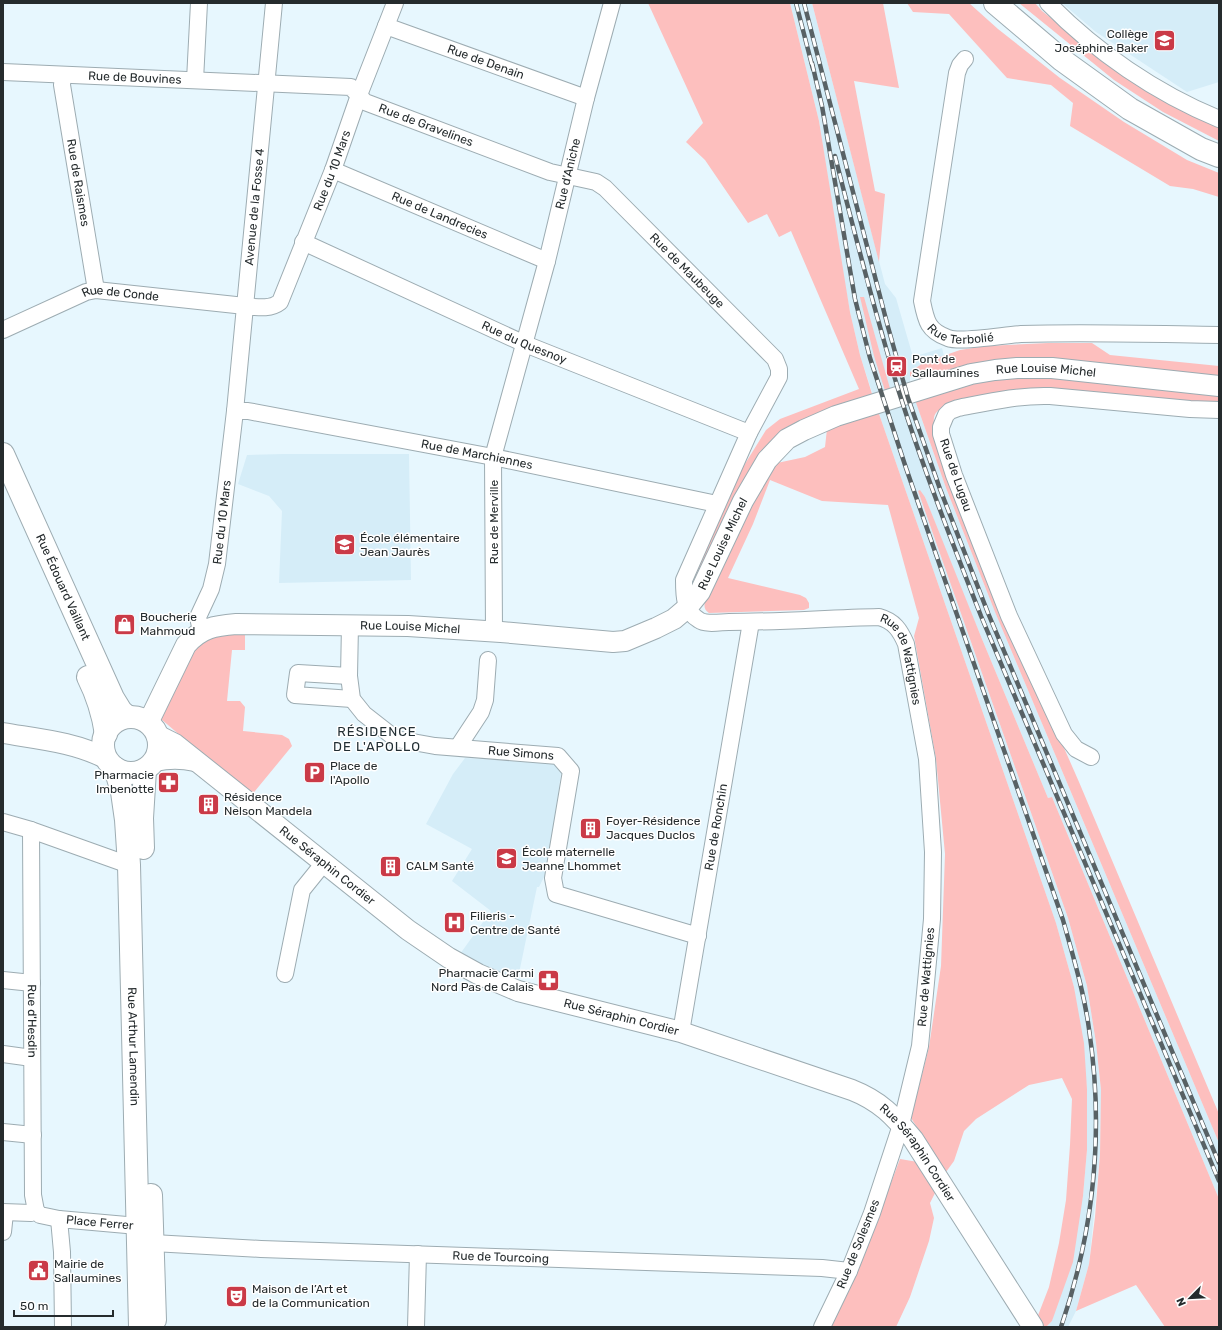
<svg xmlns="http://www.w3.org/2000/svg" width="1222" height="1330" viewBox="0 0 1222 1330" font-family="Rubik,sans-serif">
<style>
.built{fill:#d5edf8}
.green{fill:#fdbfbe}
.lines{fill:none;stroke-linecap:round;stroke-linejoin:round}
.minor-casing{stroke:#9dacb2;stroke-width:18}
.tertiary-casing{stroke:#9dacb2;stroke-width:22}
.secondary-casing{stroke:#9dacb2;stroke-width:24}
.minor{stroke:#fff;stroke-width:16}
.tertiary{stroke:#fff;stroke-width:20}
.secondary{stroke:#fff;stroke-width:22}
.rail-casing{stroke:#586164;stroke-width:4.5}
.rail{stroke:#fff;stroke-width:3;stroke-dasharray:9;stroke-linecap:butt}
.labels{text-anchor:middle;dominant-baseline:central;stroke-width:3;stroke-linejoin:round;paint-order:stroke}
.poi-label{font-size:12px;fill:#252b2d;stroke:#fff;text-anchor:start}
.street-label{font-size:12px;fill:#252b2d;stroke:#fff}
.neighbourhood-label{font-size:13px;letter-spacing:1px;fill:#222e33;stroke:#fff}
</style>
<rect width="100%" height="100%" fill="#e7f7fe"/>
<g class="built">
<polygon points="790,3 812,3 885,284 896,298 913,357 942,348 944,356 923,363 910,372 910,382 920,414 946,488 995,612 1219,1143 1219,1199 1052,797 1048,798 945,550 925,497 920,491 918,491 1068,918 1087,986 1096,1043 1101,1090 1100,1154 1089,1264 1076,1311 1068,1327 1046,1327 1052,1321 1083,1196 1087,1150 1087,1089 1074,987 1056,923 878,411 860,355 850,312 839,252 819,121"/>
<polygon points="1062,3 1219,3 1219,82 1187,92 1096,32"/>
<polygon points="283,454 409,454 411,580 279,583 282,511 269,496 238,484 247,455"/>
<polygon points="465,758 556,764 561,773 548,869 539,887 537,887 518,978 491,969 460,954 491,911 452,881 472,849 426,824 453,774"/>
</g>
<g class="green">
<polygon points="648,3 790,3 819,121 850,312 860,355 873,397 786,430 770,442 757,457 694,586 690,584 730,488 766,430 780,419 859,389 791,231 779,237 767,214 748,223 705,160 686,142 703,123"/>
<polygon points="812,3 883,3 899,88 854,81 875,191 885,194 879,262"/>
<polygon points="907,3 969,3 998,29 1060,78 1124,122 1187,160 1219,173 1219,197 1193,189 1170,186 1070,126 1073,103 1051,85 1007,78 949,14 913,12"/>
<polygon points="1019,3 1035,3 1042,11 1100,57 1158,96 1219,128 1219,141 1163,112 1114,80"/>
<polygon points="860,297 864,297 891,392 886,394 874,356"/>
<polygon points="1048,343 1092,343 1110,355 1219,366 1219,379 968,367 964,365 960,369 926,380 910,376 910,372 923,363 960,350 986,346"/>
<path d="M1016 373 1219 391V405L1069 392 947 406C934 411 932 416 935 429L1006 616 1079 782 1219 1114V1143L995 612 946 488 914 397Z"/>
<path d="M878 411 1056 923 1074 987 1084 1043 1087 1089V1150L1083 1196 1073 1262 1052 1321 1046 1327H1042L1037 1318 1049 1287 1059 1243 1066 1200 1070 1145 1072 1099 1062 1078 1029 1085 976 1119 964 1131 954 1161 946 1172 911 1118 929 1047 941 966 945 854 936 759 914 636 919 618 888 505 822 501 770 480 753 524 728 578 800 595 806 598 809 603V608L804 610 709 613C704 610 704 606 705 601L765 476 777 463 805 457 825 447 827 429Z"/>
<polygon points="920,490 925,497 982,639 1048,798 1052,797 1219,1199 1219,1327 1165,1327 1136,1285 1076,1311 1089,1264 1095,1217 1100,1154 1101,1090 1096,1043 1087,986 1068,918 918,491"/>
<polygon points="227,633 245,633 245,650 232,650 227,701 240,701 245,707 243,731 282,735 289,739 292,746 251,796 161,719 196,646 210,637"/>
<polygon points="900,1159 918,1162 935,1193 930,1203 934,1218 929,1241 910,1297 896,1327 830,1327 862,1260"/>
</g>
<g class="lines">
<defs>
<g id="minor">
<path d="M1048 3C1096 52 1156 93 1219 119"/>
<path id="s1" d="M386 26 586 98"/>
<path id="s2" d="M965 59 960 65 957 73 922 301C926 321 928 331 948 338 961 343 1004 335 1021 334 1087 332 1153 334 1219 335"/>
<path id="s3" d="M3 72 351 87 365 102 550 172 596 182 605 188 775 359 779 369V377L749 433 684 580C684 596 684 611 699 620 706 625 721 622 729 622 779 622 829 618 879 617 894 621 900 630 906 644L927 759 933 852 932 919 920 1046 901 1125 872 1213 849 1271 822 1327"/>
<path id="s4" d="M63 75 62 85 96 290"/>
<polyline points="195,80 199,3"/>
<path id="s5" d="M333 170 547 261"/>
<path id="s6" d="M303 242 525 344 749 433"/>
<path id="s7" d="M3 330 86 292 96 290 245 306C256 307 270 310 280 302L333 170 359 95 395 3"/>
<path id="s8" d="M235 411H248L493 457 717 504"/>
<path id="s9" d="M350 625 349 676 352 699 364 714 396 739 435 746 558 756 571 771 553 878 556 894 698 936"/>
<path id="s10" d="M201 631 198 617 211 589 217 564 235 411 274 3"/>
<path id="s11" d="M494 631 493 457 547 261 586 98 612 3"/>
<polyline points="349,676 298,673 295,695 352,699"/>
<polyline points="458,747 481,712 485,700 488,660"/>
<path d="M1091 757 1076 749 1064 734 1009 616 954 475 941 434V427L946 415 950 411 958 408C989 402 1019 395 1050 396L1190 409 1219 410"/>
<polyline points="3,822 31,830 129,865"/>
<path id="s12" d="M31 830 33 1195 36 1211"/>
<polyline points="285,974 302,890 323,864"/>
<polyline points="3,980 32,983"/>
<path id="s13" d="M681 1032 751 622"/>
<polyline points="3,1054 32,1058"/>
<polyline points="3,1132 33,1135"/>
<polyline points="3,1212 31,1213 36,1211 40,1215 59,1219"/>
<polyline points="3,1232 5,1213"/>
<path id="s14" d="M153 1243 261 1249 822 1268 849 1271"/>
<path id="s15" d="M63 1327 62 1252 59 1219 149 1227"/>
<polyline points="416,1327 418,1254"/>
</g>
<g id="tertiary">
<path id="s16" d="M148 723 186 645C202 627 215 626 237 624L408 626 501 632 613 642 625 641 656 628 674 619 687 608 700 592 743 501 767 460 787 439 804 430 836 416 971 374 995 370 1017 368H1052L1219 386"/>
<path d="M3 733C38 739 75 742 107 759"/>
<path id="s17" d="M157 735 175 744 408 930 449 958 478 974 518 991 681 1032 852 1090C880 1101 894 1116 913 1139L1033 1327"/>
<path d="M155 761C169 758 181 758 195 761"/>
</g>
<g id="secondary">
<polyline points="995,3 1062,60 1130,109 1201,149 1219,156"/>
<path id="s18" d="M3 454 113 698 121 711 128 717"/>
<path d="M88 677C97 695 103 714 106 734"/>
<circle cx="131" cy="745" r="28"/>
<path id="s19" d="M115 768 122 792 126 820 129 865 140 1327"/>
<polyline points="143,848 142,818 145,770"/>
<polyline points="151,1195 155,1320"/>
</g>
</defs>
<use href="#minor" class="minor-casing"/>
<use href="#tertiary" class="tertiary-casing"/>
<use href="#secondary" class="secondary-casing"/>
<use href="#minor" class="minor"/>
<use href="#tertiary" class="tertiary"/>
<use href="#secondary" class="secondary"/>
<defs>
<g id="rail">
<polyline points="796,3 813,69"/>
<polyline points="804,3 888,327 908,398 940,489 988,613 1219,1163"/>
<path d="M812 63 822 106 855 299 870 358 906 468 1063 920C1073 956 1084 992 1089 1029 1104 1129 1094 1231 1061 1327"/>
<path d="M835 156C855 235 875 314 899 392 923 468 952 542 981 616L1219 1181"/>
</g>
</defs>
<use href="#rail" class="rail-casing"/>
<use href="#rail" class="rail"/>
</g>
<defs>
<symbol id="school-square" viewBox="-11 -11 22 22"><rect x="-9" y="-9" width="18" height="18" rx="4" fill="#ca3a47" stroke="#fff"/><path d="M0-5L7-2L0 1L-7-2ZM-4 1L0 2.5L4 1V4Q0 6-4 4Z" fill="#fff"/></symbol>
<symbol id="station-square" viewBox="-11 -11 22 22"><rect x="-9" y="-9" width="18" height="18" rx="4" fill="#ca3a47" stroke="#fff"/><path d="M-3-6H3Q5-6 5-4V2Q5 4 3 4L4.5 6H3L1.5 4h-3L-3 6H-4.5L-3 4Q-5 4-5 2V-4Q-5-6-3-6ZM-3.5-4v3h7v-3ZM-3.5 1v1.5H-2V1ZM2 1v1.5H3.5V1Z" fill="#fff"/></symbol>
<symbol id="shop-square" viewBox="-11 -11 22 22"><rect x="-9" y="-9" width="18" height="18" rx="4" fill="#ca3a47" stroke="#fff"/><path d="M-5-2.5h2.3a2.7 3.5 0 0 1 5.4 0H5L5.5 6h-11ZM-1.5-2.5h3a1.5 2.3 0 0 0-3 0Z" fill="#fff"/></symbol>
<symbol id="parking-square" viewBox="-11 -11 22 22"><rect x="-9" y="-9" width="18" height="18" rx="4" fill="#ca3a47" stroke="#fff"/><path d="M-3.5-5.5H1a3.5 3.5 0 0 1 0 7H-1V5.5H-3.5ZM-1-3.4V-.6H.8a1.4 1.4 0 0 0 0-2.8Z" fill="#fff"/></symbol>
<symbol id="pharmacy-square" viewBox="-11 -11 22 22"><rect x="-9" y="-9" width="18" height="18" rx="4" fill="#ca3a47" stroke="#fff"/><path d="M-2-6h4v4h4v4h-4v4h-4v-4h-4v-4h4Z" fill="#fff"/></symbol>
<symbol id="building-square" viewBox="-11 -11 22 22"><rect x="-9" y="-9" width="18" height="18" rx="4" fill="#ca3a47" stroke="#fff"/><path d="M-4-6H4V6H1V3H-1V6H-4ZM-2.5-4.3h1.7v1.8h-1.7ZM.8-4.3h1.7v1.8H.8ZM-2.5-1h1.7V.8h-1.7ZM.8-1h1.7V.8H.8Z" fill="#fff"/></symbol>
<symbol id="hospital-square" viewBox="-11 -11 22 22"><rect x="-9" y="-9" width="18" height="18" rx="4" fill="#ca3a47" stroke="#fff"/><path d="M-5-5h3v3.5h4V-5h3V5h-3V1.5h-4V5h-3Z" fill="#fff"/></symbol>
<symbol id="civic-square" viewBox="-11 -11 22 22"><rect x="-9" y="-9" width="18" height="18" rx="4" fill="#ca3a47" stroke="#fff"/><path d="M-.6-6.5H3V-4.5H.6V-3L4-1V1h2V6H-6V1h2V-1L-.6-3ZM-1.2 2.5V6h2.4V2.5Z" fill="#fff"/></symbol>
<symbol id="theatre-square" viewBox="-11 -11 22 22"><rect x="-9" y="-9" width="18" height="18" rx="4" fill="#ca3a47" stroke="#fff"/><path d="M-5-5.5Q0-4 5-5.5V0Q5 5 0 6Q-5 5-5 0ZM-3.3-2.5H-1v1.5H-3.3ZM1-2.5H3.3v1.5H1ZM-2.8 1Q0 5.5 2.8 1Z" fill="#fff"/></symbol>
</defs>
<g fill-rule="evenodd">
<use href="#school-square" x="1152" y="28" width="25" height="25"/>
<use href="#station-square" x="884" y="354" width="25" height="25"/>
<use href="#school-square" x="332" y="532" width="25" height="25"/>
<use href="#shop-square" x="112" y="612" width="25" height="25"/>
<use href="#parking-square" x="302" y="760" width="25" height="25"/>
<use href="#pharmacy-square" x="156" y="770" width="25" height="25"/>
<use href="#building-square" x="196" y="792" width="25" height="25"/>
<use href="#building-square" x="578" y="816" width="25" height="25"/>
<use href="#school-square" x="494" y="846" width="25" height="25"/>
<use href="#building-square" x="378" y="854" width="25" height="25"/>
<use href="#hospital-square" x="442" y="910" width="25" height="25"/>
<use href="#pharmacy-square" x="536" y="968" width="25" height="25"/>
<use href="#civic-square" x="26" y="1258" width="25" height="25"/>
<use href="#theatre-square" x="224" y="1284" width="25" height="25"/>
</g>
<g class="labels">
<g class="poi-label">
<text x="1148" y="34" text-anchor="end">Collège<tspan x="1148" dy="14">Joséphine Baker</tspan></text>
<text x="912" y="359">Pont de<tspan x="912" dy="14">Sallaumines</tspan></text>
<text x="360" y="538">École élémentaire<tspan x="360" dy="14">Jean Jaurès</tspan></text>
<text x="140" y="617">Boucherie<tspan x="140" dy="14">Mahmoud</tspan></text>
<text x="330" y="766">Place de<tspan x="330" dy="14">l'Apollo</tspan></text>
<text x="154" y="775" text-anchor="end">Pharmacie<tspan x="154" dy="14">Imbenotte</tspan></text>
<text x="224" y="797">Résidence<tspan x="224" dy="14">Nelson Mandela</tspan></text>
<text x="606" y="821">Foyer-Résidence<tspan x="606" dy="14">Jacques Duclos</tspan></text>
<text x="522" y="852">École maternelle<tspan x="522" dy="14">Jeanne Lhommet</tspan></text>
<text x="406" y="866">CALM Santé</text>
<text x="470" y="916">Filieris -<tspan x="470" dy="14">Centre de Santé</tspan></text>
<text x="534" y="973" text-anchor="end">Pharmacie Carmi<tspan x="534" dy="14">Nord Pas de Calais</tspan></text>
<text x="54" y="1264">Mairie de<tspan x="54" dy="14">Sallaumines</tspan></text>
<text x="252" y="1289">Maison de l’Art et<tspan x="252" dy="14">de la Communication</tspan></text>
</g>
<g class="street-label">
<text stroke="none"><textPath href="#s1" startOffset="106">Rue de Denain</textPath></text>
<text stroke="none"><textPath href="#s3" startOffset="132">Rue de Bouvines</textPath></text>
<text stroke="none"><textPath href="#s3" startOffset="434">Rue de Gravelines</textPath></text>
<text stroke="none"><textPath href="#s7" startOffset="429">Rue du 10 Mars</textPath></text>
<text stroke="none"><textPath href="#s11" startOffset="467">Rue d'Aniche</textPath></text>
<text stroke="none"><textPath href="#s4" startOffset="109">Rue de Raismes</textPath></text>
<text stroke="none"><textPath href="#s10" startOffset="430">Avenue de la Fosse 4</textPath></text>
<text stroke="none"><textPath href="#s5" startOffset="116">Rue de Landrecies</textPath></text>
<text stroke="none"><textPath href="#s3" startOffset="741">Rue de Maubeuge</textPath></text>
<text stroke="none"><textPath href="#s7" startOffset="126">Rue de Conde</textPath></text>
<text stroke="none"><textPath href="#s2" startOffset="307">Rue Terbolié</textPath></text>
<text stroke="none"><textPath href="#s6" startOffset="243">Rue du Quesnoy</textPath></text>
<text stroke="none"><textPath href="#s16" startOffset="1072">Rue Louise Michel</textPath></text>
<text stroke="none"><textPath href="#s8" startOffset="246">Rue de Marchiennes</textPath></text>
<text transform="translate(956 475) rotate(71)">Rue de Lugau</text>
<text transform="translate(494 522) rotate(-90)">Rue de Merville</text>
<text stroke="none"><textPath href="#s10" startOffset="113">Rue du 10 Mars</textPath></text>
<text stroke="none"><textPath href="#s16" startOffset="677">Rue Louise Michel</textPath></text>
<text stroke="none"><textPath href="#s18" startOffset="146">Rue Édouard Vaillant</textPath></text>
<text stroke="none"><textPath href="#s16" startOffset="317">Rue Louise Michel</textPath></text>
<text stroke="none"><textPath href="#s3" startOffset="1386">Rue de Wattignies</textPath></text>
<text stroke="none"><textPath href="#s9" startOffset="260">Rue Simons</textPath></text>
<text stroke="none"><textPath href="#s13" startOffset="208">Rue de Ronchin</textPath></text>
<text stroke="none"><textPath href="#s17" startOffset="215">Rue Séraphin Cordier</textPath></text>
<text transform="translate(926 977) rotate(-85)">Rue de Wattignies</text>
<text stroke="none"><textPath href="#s17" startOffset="551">Rue Séraphin Cordier</textPath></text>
<text stroke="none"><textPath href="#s12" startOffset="191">Rue d'Hesdin</textPath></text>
<text stroke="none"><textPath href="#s19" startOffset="280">Rue Arthur Lamendin</textPath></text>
<text stroke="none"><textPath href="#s17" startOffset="886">Rue Séraphin Cordier</textPath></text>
<text stroke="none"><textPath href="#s15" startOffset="149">Place Ferrer</textPath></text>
<text transform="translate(858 1244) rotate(-68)">Rue de Solesmes</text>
<text stroke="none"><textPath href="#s14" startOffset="348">Rue de Tourcoing</textPath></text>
</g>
<g class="neighbourhood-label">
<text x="377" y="731">RÉSIDENCE<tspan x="377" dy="15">DE L'APOLLO</tspan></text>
</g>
</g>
<rect width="1222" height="1330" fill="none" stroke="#252b2d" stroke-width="8"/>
<g transform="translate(1190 1298) rotate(246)" stroke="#ffffff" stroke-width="3" paint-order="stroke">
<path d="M0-3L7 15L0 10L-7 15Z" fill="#252b2d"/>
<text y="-6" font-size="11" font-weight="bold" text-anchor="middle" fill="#252b2d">N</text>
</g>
<path d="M14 1310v6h99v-6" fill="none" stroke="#252b2d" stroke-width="2"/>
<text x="20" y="1310" font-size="12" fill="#252b2d" stroke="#ffffff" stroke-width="3" paint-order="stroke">50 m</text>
</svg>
